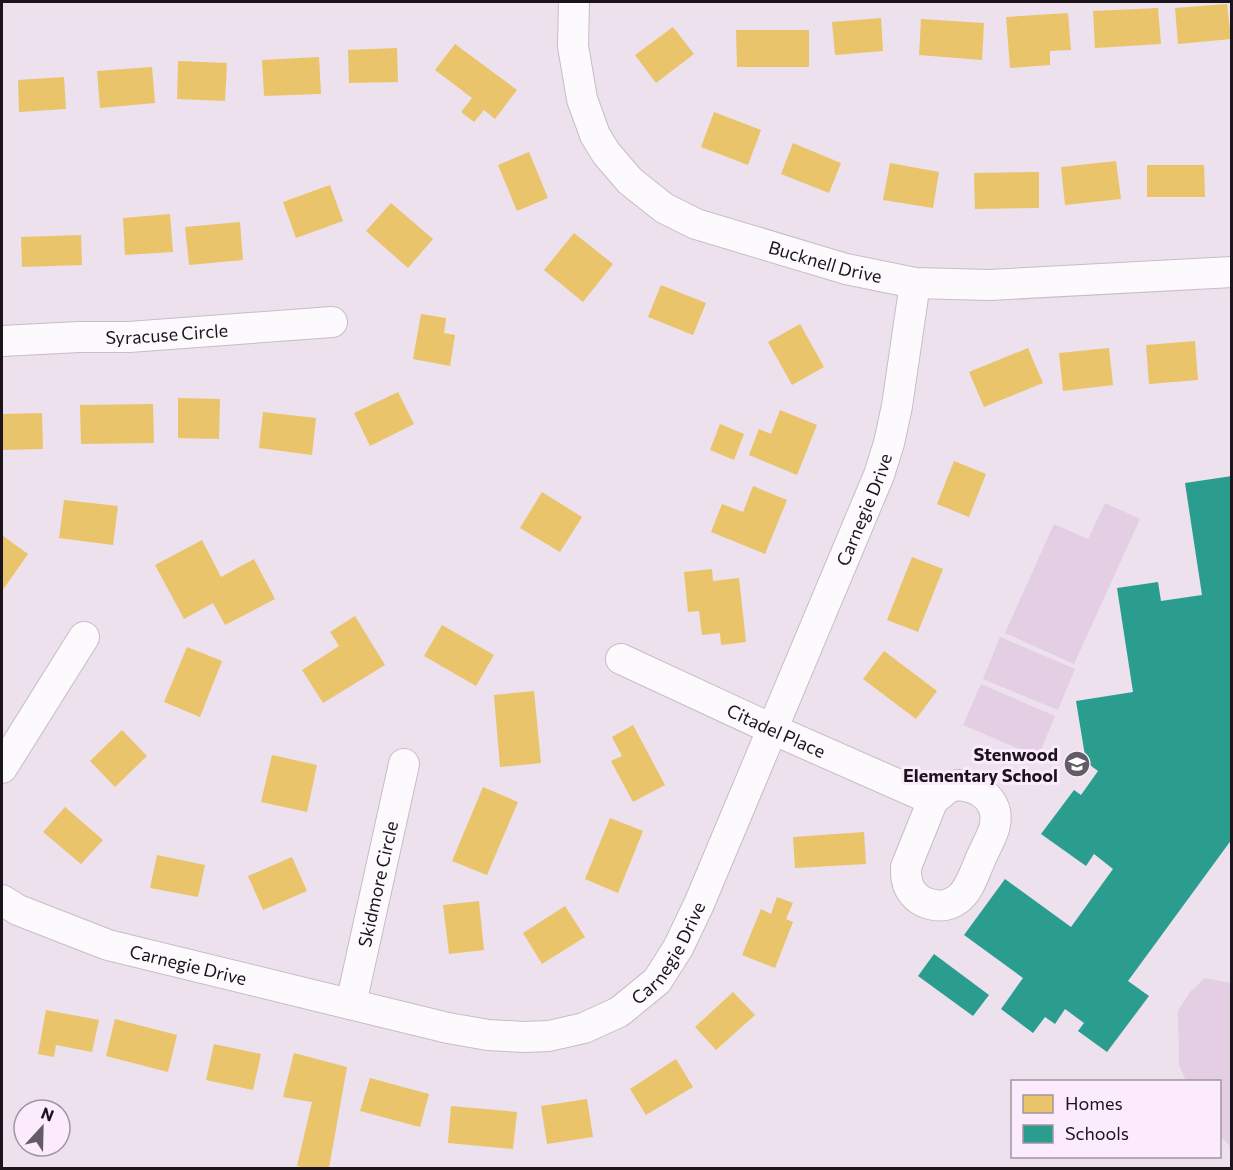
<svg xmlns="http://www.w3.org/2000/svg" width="1233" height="1170" viewBox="0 0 1233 1170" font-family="Commissioner,sans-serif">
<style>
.green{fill:#e3cee3}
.homes{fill:#e9c46a}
.schools{fill:#2a9d8f}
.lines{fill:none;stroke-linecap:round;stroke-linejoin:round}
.minor-casing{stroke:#c6bdc6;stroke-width:32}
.minor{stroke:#fcfafc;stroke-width:30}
.labels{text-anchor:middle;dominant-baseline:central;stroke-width:6;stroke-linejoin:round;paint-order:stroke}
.street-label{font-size:18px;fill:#1b141b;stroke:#fcebfd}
.poi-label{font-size:18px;font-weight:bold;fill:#1b141b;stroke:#fcebfd;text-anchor:end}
</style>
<rect width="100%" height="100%" fill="#ede1ed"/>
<g class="green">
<polygon points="1105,503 1140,519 1074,664 1005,633 1054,524 1088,539"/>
<polygon points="1000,637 1075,669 1058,710 983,679"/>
<polygon points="981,684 1055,716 1038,757 963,725"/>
<polygon points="1205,978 1231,983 1231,1147 1220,1136 1220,1082 1186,1081 1179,1065 1178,1011 1190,992"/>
</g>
<g class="homes">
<polygon points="1227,4 1231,39 1178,44 1175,8"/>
<polygon points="1158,8 1161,44 1095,48 1093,11"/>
<polygon points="1068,13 1071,50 1050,51 1050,65 1010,68 1006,17"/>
<polygon points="881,18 883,51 835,55 832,22"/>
<polygon points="921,19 984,23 982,60 919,55"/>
<polygon points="673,27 694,54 656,83 635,55"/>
<polygon points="736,30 809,30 809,67 737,67"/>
<polygon points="455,44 517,90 495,119 484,110 474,122 461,112 472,98 435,70"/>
<polygon points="397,48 398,82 349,83 348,50"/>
<polygon points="319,57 321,94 264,96 262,60"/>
<polygon points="178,61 227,63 225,101 177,99"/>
<polygon points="152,67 155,103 100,108 97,71"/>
<polygon points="64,77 66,109 19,112 18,80"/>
<polygon points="714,112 761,130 748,165 701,147"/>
<polygon points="793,143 841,163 829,193 781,174"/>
<polygon points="529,152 548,198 517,211 498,165"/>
<polygon points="1116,161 1121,199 1065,205 1061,167"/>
<polygon points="890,163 939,172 933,208 883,200"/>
<polygon points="1147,165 1204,165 1205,197 1147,197"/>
<polygon points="1039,172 1039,208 975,209 974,173"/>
<polygon points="330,185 343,221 296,238 283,202"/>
<polygon points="391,203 433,239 408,268 366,231"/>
<polygon points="170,214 173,252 125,255 123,218"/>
<polygon points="240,222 243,260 189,265 185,227"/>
<polygon points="574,233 613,264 583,302 544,270"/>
<polygon points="81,235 82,265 22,267 21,237"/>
<polygon points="661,285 706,303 693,335 648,317"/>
<polygon points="421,314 446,318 444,333 455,335 450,366 413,359"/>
<polygon points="800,324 824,367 792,385 768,342"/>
<polygon points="1195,341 1198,380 1149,384 1146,345"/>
<polygon points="1028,348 1043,383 984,407 969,372"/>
<polygon points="1109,348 1113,385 1063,391 1059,353"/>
<polygon points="398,392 414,424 370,446 354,413"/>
<polygon points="178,398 220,399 219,439 178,438"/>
<polygon points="153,404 154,443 81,444 80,405"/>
<polygon points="780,410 817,425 797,475 749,455 759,429 771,434"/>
<polygon points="263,412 316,418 312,455 259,448"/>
<polygon points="42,413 43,449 2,450 2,414"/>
<polygon points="720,424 744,434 734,460 710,450"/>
<polygon points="954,461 986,474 969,517 937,504"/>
<polygon points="753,486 787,500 765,554 711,532 722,504 743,512"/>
<polygon points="542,492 582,517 560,552 520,528"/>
<polygon points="64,500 118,506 113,545 59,538"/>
<polygon points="3,536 28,554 2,591 2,539"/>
<polygon points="202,540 221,577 254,559 275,599 225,625 213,603 184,619 155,565"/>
<polygon points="912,557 943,569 918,632 887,620"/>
<polygon points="712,569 713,581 739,578 746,642 721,645 720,633 702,635 699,611 688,612 684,572"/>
<polygon points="355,616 385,665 323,703 302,670 339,646 330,632"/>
<polygon points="442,625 494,655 476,686 424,656"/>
<polygon points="187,647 222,661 200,717 164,702"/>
<polygon points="884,651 937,691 916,719 863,679"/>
<polygon points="534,691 541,763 500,767 494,695"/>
<polygon points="633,725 665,785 633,802 611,761 622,756 612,737"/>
<polygon points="122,730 147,756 115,787 90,761"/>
<polygon points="272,755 317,765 307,812 261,802"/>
<polygon points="483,787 518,802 487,875 452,861"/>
<polygon points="65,807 103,840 81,864 43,832"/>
<polygon points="610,818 643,831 618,893 585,879"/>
<polygon points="864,832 866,864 795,868 793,837"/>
<polygon points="157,855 205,865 198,897 150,888"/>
<polygon points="292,857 307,891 263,910 248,876"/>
<polygon points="777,897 793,903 786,919 793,922 775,968 742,955 761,909 771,914"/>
<polygon points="479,901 484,950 449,954 443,905"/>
<polygon points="565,906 585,937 542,964 523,933"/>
<polygon points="733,992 755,1015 716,1050 695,1027"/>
<polygon points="46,1010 99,1020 92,1052 56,1045 54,1057 38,1054"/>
<polygon points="115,1019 177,1035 168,1072 106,1056"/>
<polygon points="214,1044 261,1054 253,1090 206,1080"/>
<polygon points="294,1053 347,1067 329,1168 306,1168 297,1166 312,1102 283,1097"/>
<polygon points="676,1059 693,1087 646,1115 630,1089"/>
<polygon points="370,1078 429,1094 420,1127 360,1111"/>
<polygon points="587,1099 593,1137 547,1144 541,1106"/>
<polygon points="451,1106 517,1112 513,1149 448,1143"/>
</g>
<g class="schools">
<polygon points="1232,476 1232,839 1128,981 1149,996 1107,1052 1078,1031 1084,1023 1065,1009 1055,1024 1045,1017 1033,1033 1001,1009 1023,978 964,935 1005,879 1071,927 1113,869 1094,854 1086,866 1041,834 1074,790 1081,795 1098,771 1086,762 1076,701 1133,692 1117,588 1158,582 1161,601 1202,595 1185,483"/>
<polygon points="934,954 989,995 973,1016 918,976"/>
</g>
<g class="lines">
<defs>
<g id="minor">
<path id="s1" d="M574 2 573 46 582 99 595 135 606 153 630 181 664 208 696 224 846 269 915 283 990 285 1232 272"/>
<path id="s2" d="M2 341 79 337H129L332 322"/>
<path id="s3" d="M621 659 772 729 933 800"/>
<polyline points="2,768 84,637"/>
<path d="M959 785C983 787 1001 804 994 829 990 841 983 852 979 863 973 876 969 891 958 899 943 911 919 905 910 889 906 882 906 875 906 867L933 800 949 787Z"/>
<path id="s4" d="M2 900 18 910 108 945 448 1028 488 1035 524 1037 549 1036 584 1028 619 1012 657 981 678 948 699 904 879 475 889 443 897 406 915 283"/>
<path id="s5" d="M351 1004 404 764"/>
</g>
</defs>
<use href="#minor" class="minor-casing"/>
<use href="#minor" class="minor"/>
</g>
<defs>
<symbol id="school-disc" viewBox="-11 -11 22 22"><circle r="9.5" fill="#645c64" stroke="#fcebfd"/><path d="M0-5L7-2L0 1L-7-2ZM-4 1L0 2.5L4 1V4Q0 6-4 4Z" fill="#fff"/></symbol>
</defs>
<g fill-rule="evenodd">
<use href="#school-disc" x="1062" y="749" width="30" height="30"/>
</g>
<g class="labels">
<g class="street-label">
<text stroke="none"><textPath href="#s1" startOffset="408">Bucknell Drive</textPath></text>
<text stroke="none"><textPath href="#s2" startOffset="165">Syracuse Circle</textPath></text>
<text stroke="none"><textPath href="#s4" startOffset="1206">Carnegie Drive</textPath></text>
<text stroke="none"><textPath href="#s3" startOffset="171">Citadel Place</textPath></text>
<text stroke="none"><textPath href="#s5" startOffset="123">Skidmore Circle</textPath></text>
<text stroke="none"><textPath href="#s4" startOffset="720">Carnegie Drive</textPath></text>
<text stroke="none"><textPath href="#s4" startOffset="198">Carnegie Drive</textPath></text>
</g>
<g class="poi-label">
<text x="1058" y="754">Stenwood<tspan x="1058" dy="21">Elementary School</tspan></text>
</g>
</g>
<rect width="1233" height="1170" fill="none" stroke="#1b141b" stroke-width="6"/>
<rect x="1011" y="1080" width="210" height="78" fill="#fcebfd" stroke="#a295a3" stroke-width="1.5"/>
<rect x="1023" y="1095" width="30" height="18" fill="#e9c46a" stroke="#a295a3" stroke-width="1.5"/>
<text x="1065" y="1110" font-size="18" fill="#1b141b">Homes</text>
<rect x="1023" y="1125" width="30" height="18" fill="#2a9d8f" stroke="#a295a3" stroke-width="1.5"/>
<text x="1065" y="1140" font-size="18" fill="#1b141b">Schools</text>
<g transform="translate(42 1128) rotate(22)"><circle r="28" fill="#fcebfd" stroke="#a295a3" stroke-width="1.5"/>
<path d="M0-4.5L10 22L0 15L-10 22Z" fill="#645c64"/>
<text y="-9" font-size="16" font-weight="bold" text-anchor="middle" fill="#1b141b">N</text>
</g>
</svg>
